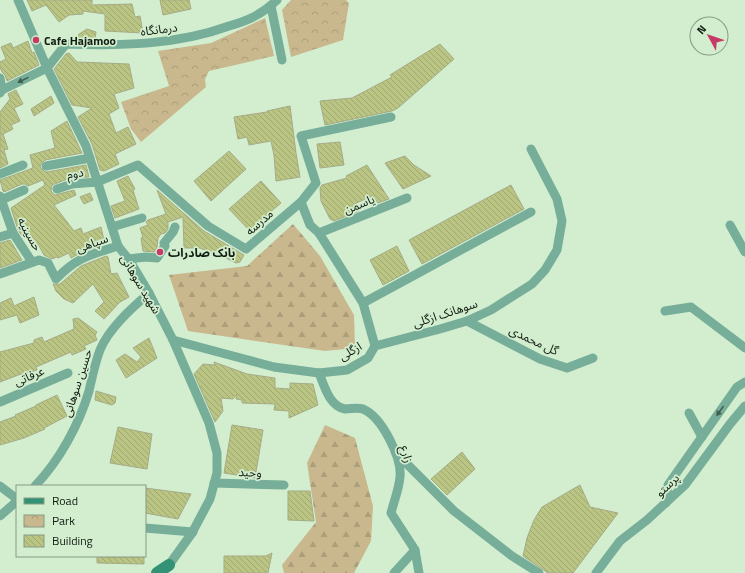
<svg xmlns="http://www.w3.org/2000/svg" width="745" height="573" viewBox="0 0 745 573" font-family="'Titillium Web','Noto Sans Arabic',sans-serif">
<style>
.forest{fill:url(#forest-firs)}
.park{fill:url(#park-crowns)}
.building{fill:url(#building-back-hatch);stroke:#a5ab87}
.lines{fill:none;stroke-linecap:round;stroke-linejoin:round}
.street{stroke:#76ae9a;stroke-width:9}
.secondary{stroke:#329276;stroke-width:12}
.oneway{fill:#405e50}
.poi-dot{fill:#c73966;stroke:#d2eecf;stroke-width:1.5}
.labels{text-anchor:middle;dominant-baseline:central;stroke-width:3.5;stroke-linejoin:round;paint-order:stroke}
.street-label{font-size:12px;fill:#131d13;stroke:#d2eecf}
.poi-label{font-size:12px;font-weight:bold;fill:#131d13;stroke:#d2eecf;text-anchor:start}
</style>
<defs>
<pattern id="forest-firs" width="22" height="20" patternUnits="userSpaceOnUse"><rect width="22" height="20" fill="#c9b88e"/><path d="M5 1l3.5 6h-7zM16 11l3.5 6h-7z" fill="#ac9e7a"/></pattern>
<pattern id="park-crowns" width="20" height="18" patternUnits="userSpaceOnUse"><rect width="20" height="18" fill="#c9b88e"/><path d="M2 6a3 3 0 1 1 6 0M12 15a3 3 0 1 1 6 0" fill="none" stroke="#ac9e7a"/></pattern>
<pattern id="building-back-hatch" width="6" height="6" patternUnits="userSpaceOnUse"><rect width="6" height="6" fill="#bac483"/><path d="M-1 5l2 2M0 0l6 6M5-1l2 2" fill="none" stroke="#9fa870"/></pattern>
</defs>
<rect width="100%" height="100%" fill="#d2eecf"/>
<g class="forest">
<polygon points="293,224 320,256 354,315 355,348 325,351 188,331 169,275 247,266"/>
<polygon points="325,425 355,438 373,506 371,541 354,573 284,573 282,565 316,522 307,463"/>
</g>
<g class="park">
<polygon points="291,0 346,0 349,3 343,40 291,57 282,10"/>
<polygon points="265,18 274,56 209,71 205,79 206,87 141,142 131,129 121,102 169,86 158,51 211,43"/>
</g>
<g class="building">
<polygon points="27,0 92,0 92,5 132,4 135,17 140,16 143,33 105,31 105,14 83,11 83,14 69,15 59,22 46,5 32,11"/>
<polygon points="160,0 189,0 191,9 163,15"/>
<polygon points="87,29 96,32 95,39 77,38 79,34"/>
<polygon points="28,41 32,53 34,52 39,65 7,81 5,75 2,72 0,67 0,62 6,59 1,47 11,43 13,48"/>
<polygon points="440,44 454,59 398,108 392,111 325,125 320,101 352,98 392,77 390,75"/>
<polygon points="69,53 77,62 129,64 134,88 114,94 119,108 109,114 116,133 128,127 136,144 115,154 119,164 104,171 100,170 92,144 78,117 92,108 72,105 54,69 66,54"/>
<polygon points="16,90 23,104 14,108 20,121 11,125 13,129 3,134 8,149 4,150 8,164 0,168 0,112 10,99 8,94"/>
<polygon points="51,96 54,103 34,116 31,109"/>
<polygon points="290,106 296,153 300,177 276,181 274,155 271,141 249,145 247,137 238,139 234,117 267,112 267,111"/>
<polygon points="67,121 82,153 45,160 41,164 40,167 44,171 47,172 86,165 89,177 70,178 52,185 51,191 55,195 74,190 76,195 54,205 74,231 81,228 83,234 101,227 105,244 82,252 71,258 69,253 58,258 57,257 52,259 44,255 38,244 35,245 28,233 22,236 18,230 11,208 45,185 43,180 28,186 25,184 22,184 4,192 3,191 0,180 33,168 30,155 55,148 51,131"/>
<polygon points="340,142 344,165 320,168 317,144"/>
<polygon points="229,151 246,169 211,201 194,181"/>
<polygon points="405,156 414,165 431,176 403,189 385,163"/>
<polygon points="367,165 389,199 378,203 373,196 356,203 359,211 334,221 330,219 321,201 320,188 322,185 347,178 346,176"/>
<polygon points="128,176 135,189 133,190 139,209 115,218 111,206 125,201 117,181"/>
<polygon points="261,181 281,203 249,230 229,209"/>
<polygon points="511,185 524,209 422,264 409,240"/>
<polygon points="157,190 204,231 244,255 240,262 236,263 216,253 215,255 200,248 184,248 183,217 168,222 168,229 165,233 161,234 158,238 157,247 154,252 143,251 141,238 143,237 140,228 148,225 146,222 148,220 166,214"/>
<polygon points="90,193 93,200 84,204 80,197"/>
<polygon points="10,240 22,260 0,268 0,243"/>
<polygon points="397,246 409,271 383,285 370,260"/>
<polygon points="106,256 108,257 111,274 117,273 129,297 120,302 104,319 95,311 104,302 93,284 73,303 64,299 56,291 53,284 60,284 81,266"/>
<polygon points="34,297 39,315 20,323 17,315 0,320 0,303 11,298 14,306"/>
<polygon points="78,318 97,332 95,335 97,340 84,346 86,349 72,355 71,352 36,367 37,370 22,375 21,374 0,382 0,352 34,343 34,340 42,337 44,342 74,329 73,319"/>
<polygon points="149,338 157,358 126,378 116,360 125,354 137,362 141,357 133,348"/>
<polygon points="214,362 247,374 275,378 275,388 290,389 290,383 313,384 318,405 289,418 289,411 274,410 275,404 242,403 242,400 236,399 237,394 233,399 221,398 223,411 215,422 194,374 203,364 215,365"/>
<polygon points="96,391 116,397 115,403 112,405 95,400"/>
<polygon points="57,395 67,416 44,428 45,429 24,438 0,445 0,422 16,416 15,415 36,406 36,405"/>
<polygon points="232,425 263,430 255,478 224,473"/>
<polygon points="118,427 152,434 147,469 110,463"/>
<polygon points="462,452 475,469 447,495 431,479"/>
<polygon points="580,485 590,507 618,513 573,573 548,573 523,556 527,538 534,520 542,507"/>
<polygon points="145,488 191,494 178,519 145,513"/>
<polygon points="288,491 310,491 314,521 288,520"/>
<polygon points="272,553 268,573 224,573 224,556 266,556"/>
<polygon points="97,556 144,556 144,564 97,563"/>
</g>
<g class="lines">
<g class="street">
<polyline points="18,0 47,68 86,146 118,246 130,261 149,293 173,340 209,423 217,453 217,473 210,499 192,533 169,565"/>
<polyline points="271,6 282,60"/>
<polyline points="0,78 2,90"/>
<path d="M0 93 2 90 47 68 66 44C121 46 177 45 229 26 249 20 261 15 277 0"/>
<polyline points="46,166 90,158"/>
<polyline points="0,174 23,165"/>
<polyline points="57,189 72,184 97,182 138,165 208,226 246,249 301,202 316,183 301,136 391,117"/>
<polyline points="0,196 13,233 32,262"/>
<polyline points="1,200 24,190"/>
<polyline points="730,225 745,252"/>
<polyline points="112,227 142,218"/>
<polyline points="319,233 407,198"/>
<polyline points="0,237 13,233"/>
<polyline points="128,259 146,257 157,258 165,246 164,243 173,232 175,227"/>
<path d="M0 274 39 260 48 263 56 279C77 257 90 255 118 246"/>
<polyline points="363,303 531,212"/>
<polyline points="665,311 691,307 745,348"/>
<polyline points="467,321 540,359 567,368 593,358"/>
<polyline points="173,340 274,367 319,373 347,370 368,358 375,346 363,303 319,233 310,225 301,202"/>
<polyline points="375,346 440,329 467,321 491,310 532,284 545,270 557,250 562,221 557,199 531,149"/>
<path d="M319 373C324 385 329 406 345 409 351 409 358 407 363 409 382 417 402 458 400 477 399 489 394 501 391 513L415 550 419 573"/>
<polyline points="0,402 68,373"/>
<polyline points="689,413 702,437"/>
<polyline points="396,453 454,511 512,556 539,573"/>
<polyline points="214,483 284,485"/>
<polyline points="0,486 17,499"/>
<path d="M35 486C59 461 79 425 89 391 92 378 95 363 100 350 109 328 132 308 149 293"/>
<polyline points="666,503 668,485 737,387 745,382"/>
<polyline points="0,516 17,501"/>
<polyline points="145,528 193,532"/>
<polyline points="394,573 415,550"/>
<polyline points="596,573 620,541 647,520 685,485 730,424 745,406"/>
</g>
<polyline class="secondary" points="157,573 169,565"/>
</g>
<defs><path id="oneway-solid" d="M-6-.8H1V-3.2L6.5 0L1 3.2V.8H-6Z"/></defs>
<g class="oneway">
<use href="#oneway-solid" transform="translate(23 80) rotate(154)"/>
<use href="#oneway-solid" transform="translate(720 411) rotate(125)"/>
</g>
<g class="poi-dot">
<circle cx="36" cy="40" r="4"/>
<circle cx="160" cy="252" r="4"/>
</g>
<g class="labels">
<g class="street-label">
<text transform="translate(159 29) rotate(-7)">درمانگاه</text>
<text transform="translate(75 173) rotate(-10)">دوم</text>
<text transform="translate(359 204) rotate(-22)">یاسمن</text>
<text transform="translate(259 222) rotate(-41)">مدرسه</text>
<text transform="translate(30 234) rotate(61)">حسینیه</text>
<text transform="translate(92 243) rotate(-20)">سپاهی</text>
<text transform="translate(141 284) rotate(59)">شهید سوهانی</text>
<text transform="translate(445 313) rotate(-18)">سوهانک ازگلی</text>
<text transform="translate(534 340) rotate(25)">گل محمدی</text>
<text transform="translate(350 351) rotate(-31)">ازگلی</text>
<text transform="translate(29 376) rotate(-23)">عرفاتی</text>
<text transform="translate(77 383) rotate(-72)">حسین سوهانی</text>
<text transform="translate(407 454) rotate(74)">زارع</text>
<text transform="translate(250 472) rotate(2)">وحید</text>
<text transform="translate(667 485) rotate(-44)">پرستو</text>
</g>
<g class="poi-label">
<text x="44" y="40">Cafe Hajamoo</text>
<text x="168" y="252">بانک صادرات</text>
</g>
</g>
<rect x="16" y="485" width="130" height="72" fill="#d2eecf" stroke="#869a84"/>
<rect x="24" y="498" width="20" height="6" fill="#329276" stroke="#869a84"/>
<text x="52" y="505" font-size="12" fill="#131d13">Road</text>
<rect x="24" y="515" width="20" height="12" fill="url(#park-crowns)" stroke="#869a84"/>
<text x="52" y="525" font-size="12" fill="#131d13">Park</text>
<rect x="24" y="535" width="20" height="12" fill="url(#building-back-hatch)" stroke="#869a84"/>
<text x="52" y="545" font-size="12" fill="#131d13">Building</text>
<g transform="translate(709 36) rotate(310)"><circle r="19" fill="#d2eecf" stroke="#869a84"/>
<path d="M0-3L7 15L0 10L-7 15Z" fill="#c73966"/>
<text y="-6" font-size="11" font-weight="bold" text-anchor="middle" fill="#131d13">N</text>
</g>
</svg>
